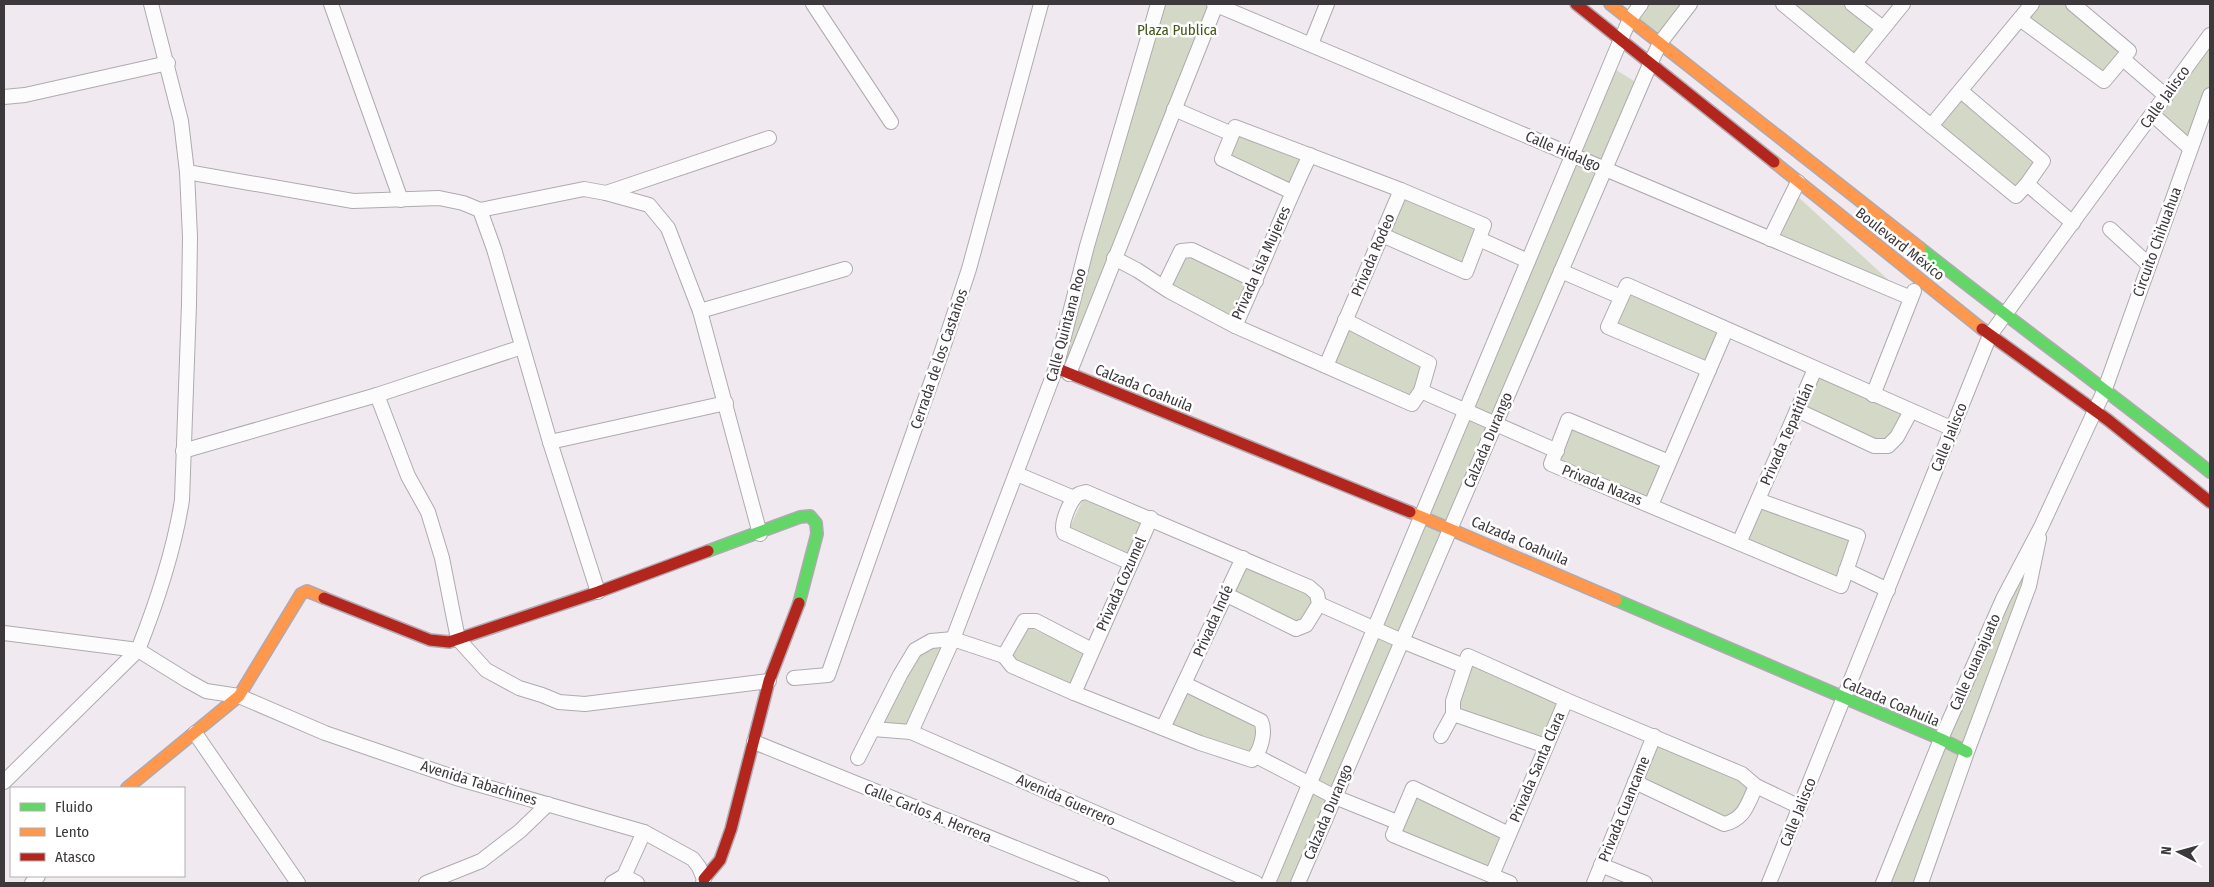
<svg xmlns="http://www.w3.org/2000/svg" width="2214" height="887" viewBox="0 0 2214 887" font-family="'Fira Sans Condensed',sans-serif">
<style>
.green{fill:#d3d9c6}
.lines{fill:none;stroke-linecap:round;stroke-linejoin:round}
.street-casing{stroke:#afaaaf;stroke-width:16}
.fast-casing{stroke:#afaaaf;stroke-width:14}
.slow-casing{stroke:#afaaaf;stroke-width:14}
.jam-casing{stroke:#afaaaf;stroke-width:14}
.street{stroke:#fdfcfd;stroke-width:14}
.fast{stroke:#63d668;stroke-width:11}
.slow{stroke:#ff974d;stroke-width:11}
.jam{stroke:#b3261e;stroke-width:11}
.labels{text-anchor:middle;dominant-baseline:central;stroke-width:5;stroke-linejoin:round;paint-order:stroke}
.park-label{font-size:15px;fill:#44571b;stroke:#fff}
.street-label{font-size:15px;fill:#3c383c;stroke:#fff}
</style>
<rect width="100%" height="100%" fill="#f0eaf0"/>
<g class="green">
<polygon points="1161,4 1204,4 1210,6 1067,369 1060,366"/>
<polygon points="1645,4 1687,4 1660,40 1633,19"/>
<polygon points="1789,4 1844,4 1876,29 1856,58"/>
<polygon points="2037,4 2065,4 2122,52 2103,76 2025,17"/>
<polygon points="2210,40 2210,84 2188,143 2156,114"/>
<polygon points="1613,68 1637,83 1294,883 1272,883"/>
<polygon points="1960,99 2037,162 2015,190 1935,125"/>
<polygon points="1236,127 1309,155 1292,191 1223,159"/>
<polygon points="1402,193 1482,226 1465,269 1385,234"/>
<polygon points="1795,194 1895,286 1775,237"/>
<polygon points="1183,253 1253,282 1234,324 1166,286"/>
<polygon points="1628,288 1724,330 1708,368 1610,327"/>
<polygon points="1346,323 1427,364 1412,402 1328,365"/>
<polygon points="1816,374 1902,413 1888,438 1875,442 1802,408"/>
<polygon points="1569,422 1664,462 1649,501 1553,463"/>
<polygon points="1084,497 1143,522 1128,557 1069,529"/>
<polygon points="1760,504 1850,539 1838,581 1743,542"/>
<polygon points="2037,540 2027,587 1918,883 1886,883 1944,738"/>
<polygon points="1243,561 1315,595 1317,602 1301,628 1228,593"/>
<polygon points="1026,626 1086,653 1072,688 1006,656"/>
<polygon points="949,642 909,730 875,728 916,652"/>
<polygon points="1469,660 1563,701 1545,744 1454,714"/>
<polygon points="1186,688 1257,722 1262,732 1250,758 1166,726"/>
<polygon points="1655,741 1753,787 1734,819 1725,821 1639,782"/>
<polygon points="1414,792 1504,835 1490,871 1396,834"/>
</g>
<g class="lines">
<defs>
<g id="street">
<polyline points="331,4 401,200"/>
<polyline points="813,4 891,122"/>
<polyline points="1214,4 1911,298"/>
<polyline points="1783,4 2016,196 2027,184 2043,161 1961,91"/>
<polyline points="1852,4 1883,28"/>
<polyline points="2020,19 2104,81 2129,51 2073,4"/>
<polyline points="1311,44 1327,4"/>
<polyline points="2123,59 2166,96"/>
<polyline points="1856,62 1903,4"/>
<polyline points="4,97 25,95 168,63"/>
<polyline points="1174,109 1232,134"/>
<polyline points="2152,114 2190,148"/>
<polyline points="1931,126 2032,4"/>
<polyline points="187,172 353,201 439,198 463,203 480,210 584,189 606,193 649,205 668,228 700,311 760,534"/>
<polyline points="2027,184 2073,223"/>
<polyline points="1292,192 1222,159 1235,127 1401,190 1484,225 1466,272 1382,235"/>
<polyline points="606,193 769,138"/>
<polyline points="480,210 494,249 550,442 598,592"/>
<polyline points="2110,229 2149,265"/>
<polyline points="1479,239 1528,261"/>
<polyline points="1770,239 1798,182"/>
<polyline points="1114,258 1137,270 1169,291 1235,326 1412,404 1421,391 1429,363 1345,320"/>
<polyline points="1561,271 1621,297"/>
<polyline points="1164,286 1181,251 1192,250 1256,281"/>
<polyline points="700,311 845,269"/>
<path d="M1235 326C1261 270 1283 211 1310 155"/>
<polyline points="1326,366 1401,190"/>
<polyline points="1709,370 1608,327 1627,285 1953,429"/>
<polyline points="1069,374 1216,5"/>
<polyline points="1421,391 1557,451"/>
<polyline points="377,395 408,476 428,512 442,558 458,639 486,670 519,688 542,695 559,702 585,704 769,681"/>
<polyline points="1873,395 1914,291"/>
<polyline points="1797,410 1874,446 1888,446 1897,437 1911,411"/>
<polyline points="550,442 726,403"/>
<polyline points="183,451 377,395 522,347"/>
<polyline points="1669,462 1568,420 1551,464 1841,586 1858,536 1758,500"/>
<polyline points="1017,474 1074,498"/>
<polyline points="1651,505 1726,330"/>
<polyline points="1739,543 1815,369"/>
<path d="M1131 563 1064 533C1060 525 1069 504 1075 497 1078 493 1082 493 1086 492L1309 587 1317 594 1319 604 1306 625 1296 629 1225 594"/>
<polyline points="1846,570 1888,590"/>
<polyline points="1319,604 1402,641 1464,666"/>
<polyline points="4,633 138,650 188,681 206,691 239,696 325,733 456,778 644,832 693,859 699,867 704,879 703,883"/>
<polyline points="1004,656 1024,621 1036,621 1092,650"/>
<polyline points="794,678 828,675 940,357 969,269 1041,4"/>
<polyline points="1074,693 1151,518"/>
<polyline points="1453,714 1546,746"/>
<polyline points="1163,728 1243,558"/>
<polyline points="873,729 911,732 1256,883"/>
<polyline points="911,732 953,639 1056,368 1087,246 1158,4"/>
<polyline points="195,733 298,883"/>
<polyline points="1441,736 1453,714 1453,701 1468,656 1566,700 1742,774 1756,786 1800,807"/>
<polyline points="754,742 1102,883"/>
<polyline points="1256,756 1335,797 1397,822"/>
<path d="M858 758 900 675 915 650 931 641 953 639 1004 656 1012 666 1074 693 1200 743 1252 760C1261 751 1266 732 1261 721L1185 684"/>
<path d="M4 782 138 650C157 602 174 551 182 500L189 304 190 237 187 172 181 121 151 4"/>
<path d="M1635 782 1724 824C1745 819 1748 803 1756 786"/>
<polyline points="1509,834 1413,788 1393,835 1510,883"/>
<polyline points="1601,865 1645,883"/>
<polyline points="1492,875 1566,700"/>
<polyline points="624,876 637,883"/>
<polyline points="32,883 38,876"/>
<polyline points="426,883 481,861 520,831 548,804"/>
<polyline points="612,883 624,876 644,832"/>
<polyline points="1268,883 1621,39 1630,19 1641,4"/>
<polyline points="1298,883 1651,62 1660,43 1690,4"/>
<polyline points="1594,883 1654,736"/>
<polyline points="1769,883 1990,335 2210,35"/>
<polyline points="1883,883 1941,739 2003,599 2041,527 2105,389 2210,95"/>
<polyline points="1921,883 1967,752 2029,586 2039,538"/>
</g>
<g id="fast">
<path d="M1920 248C2016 324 2115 396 2210 472"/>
<polyline points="708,551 800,517 810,516 816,523 817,534 799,603"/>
<polyline points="1616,600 1941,739 1967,752"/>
</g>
<g id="slow">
<polyline points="1610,4 1920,248"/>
<polyline points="1774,162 1982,329"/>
<polyline points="1410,512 1616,600"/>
<polyline points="127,788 239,696 301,594 307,591 324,598"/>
</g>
<g id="jam">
<polyline points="1576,4 1774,162"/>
<polyline points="1982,329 2108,420 2210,502"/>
<polyline points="1056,368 1410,512"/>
<polyline points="324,598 430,640 449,642 598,592 708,551"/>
<polyline points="704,879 720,860 731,829 769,681 799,603"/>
</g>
</defs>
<use href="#street" class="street-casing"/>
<use href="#fast" class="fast-casing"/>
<use href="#slow" class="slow-casing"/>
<use href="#jam" class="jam-casing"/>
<use href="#street" class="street"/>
<use href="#fast" class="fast"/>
<use href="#slow" class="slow"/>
<use href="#jam" class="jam"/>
</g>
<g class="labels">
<g class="park-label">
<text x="1177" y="30">Plaza Publica</text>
</g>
<g class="street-label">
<text transform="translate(2165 97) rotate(-54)">Calle Jalisco</text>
<text transform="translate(1563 151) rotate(23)">Calle Hidalgo</text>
<text transform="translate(2157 242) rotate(-70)">Circuito Chihuahua</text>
<text transform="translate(1900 244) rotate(38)">Boulevard México</text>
<text transform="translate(1373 255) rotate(-67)">Privada Rodeo</text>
<text transform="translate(1261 263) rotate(-66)">Privada Isla Mujeres</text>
<text transform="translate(1066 325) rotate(-75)">Calle Quintana Roo</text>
<text transform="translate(939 359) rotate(-71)">Cerrada de los Castaños</text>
<text transform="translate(1144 388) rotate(22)">Calzada Coahuila</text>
<text transform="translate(1787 434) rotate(-66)">Privada Tepatitlán</text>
<text transform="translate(1949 437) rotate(-68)">Calle Jalisco</text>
<text transform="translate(1488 440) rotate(-67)">Calzada Durango</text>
<text transform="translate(1602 485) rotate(22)">Privada Nazas</text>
<text transform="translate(1520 541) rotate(23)">Calzada Coahuila</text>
<text transform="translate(1121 584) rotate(-66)">Privada Cozumel</text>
<text transform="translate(1213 621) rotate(-66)">Privada Indé</text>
<text transform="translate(1975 662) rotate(-66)">Calle Guanajuato</text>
<text transform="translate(1891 702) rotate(23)">Calzada Coahuila</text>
<text transform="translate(1537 767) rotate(-67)">Privada Santa Clara</text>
<text transform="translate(479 783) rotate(17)">Avenida Tabachines</text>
<text transform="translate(1066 800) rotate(24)">Avenida Guerrero</text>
<text transform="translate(1624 809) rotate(-68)">Privada Cuancame</text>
<text transform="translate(1328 812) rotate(-67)">Calzada Durango</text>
<text transform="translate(1798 812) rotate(-68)">Calle Jalisco</text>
<text transform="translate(928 813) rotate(22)">Calle Carlos A. Herrera</text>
</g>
</g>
<rect width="2214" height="887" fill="none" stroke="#3c383c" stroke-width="10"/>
<rect x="10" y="787" width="175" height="90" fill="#ffffff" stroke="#b1afb1"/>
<rect x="20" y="803" width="25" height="8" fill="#63d668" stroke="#b1afb1"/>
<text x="55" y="812" font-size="15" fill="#3c383c">Fluido</text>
<rect x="20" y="828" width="25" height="8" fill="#ff974d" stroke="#b1afb1"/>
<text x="55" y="837" font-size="15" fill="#3c383c">Lento</text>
<rect x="20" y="853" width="25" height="8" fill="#b3261e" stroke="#b1afb1"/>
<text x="55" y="862" font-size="15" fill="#3c383c">Atasco</text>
<g transform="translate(2179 852) rotate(276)" stroke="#ffffff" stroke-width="4" paint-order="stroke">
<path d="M0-4L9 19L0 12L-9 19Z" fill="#3c383c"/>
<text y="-8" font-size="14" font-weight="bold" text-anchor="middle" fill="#3c383c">N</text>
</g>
</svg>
